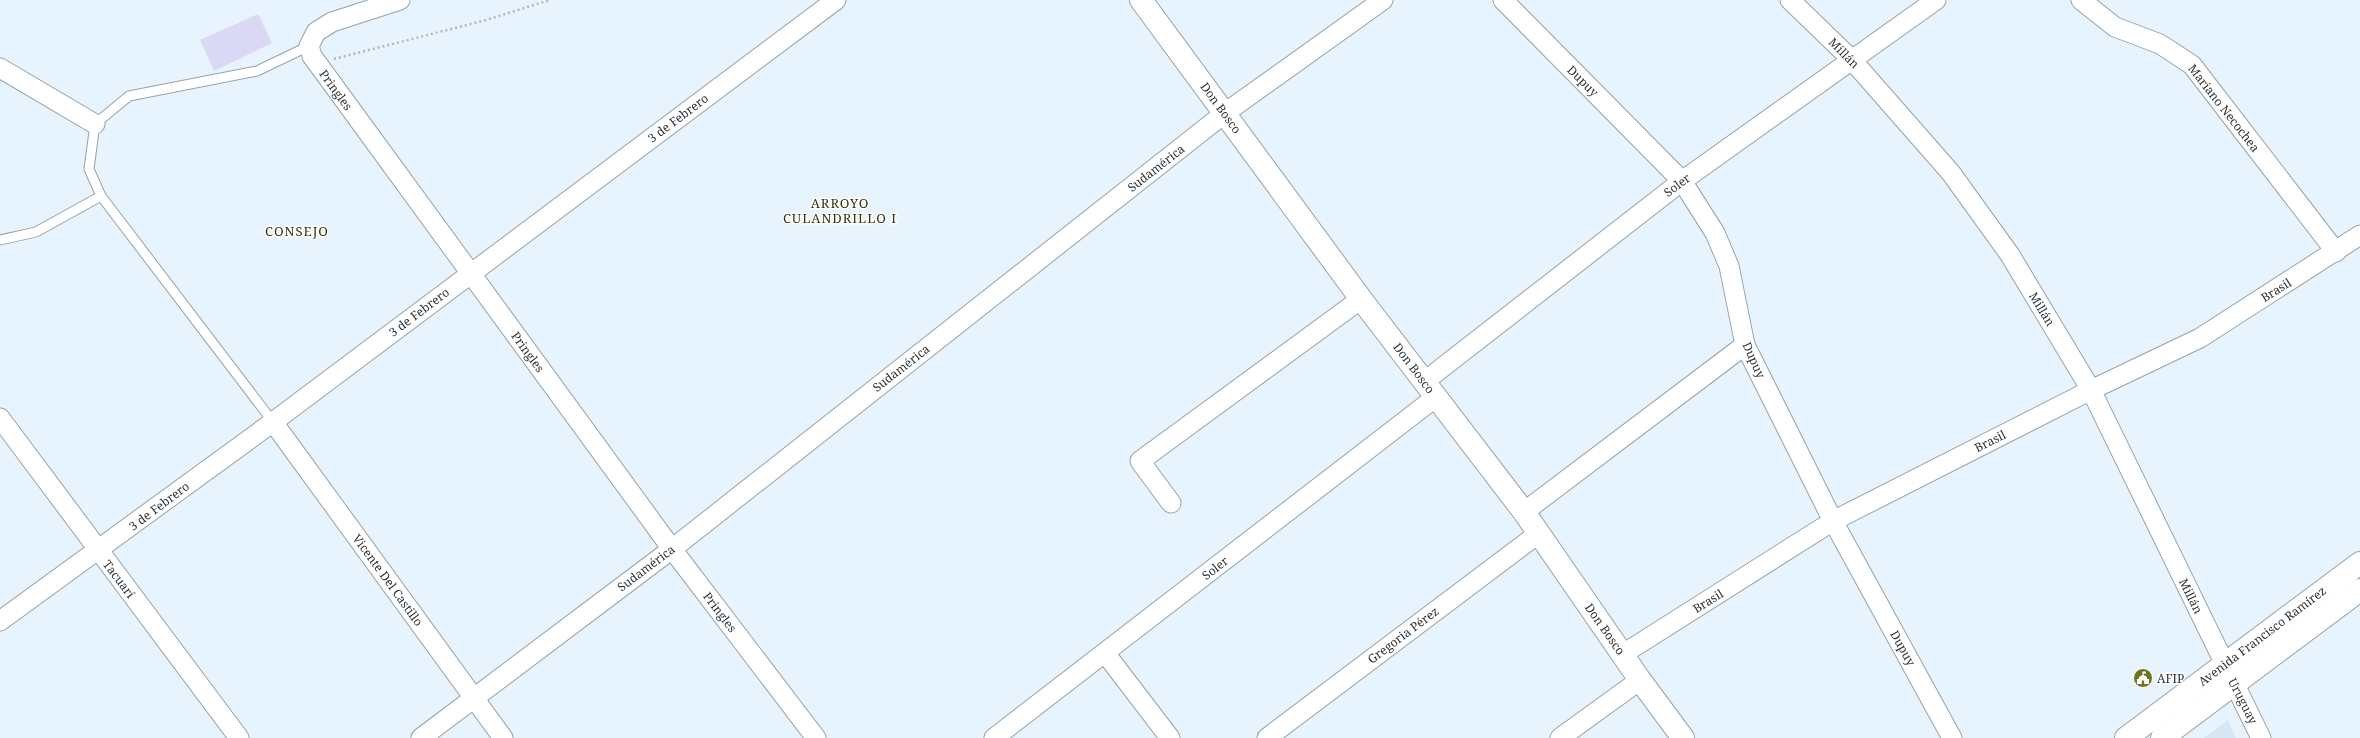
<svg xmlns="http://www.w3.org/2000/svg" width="2360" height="738" viewBox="0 0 2360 738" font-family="'Noto Serif',serif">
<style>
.built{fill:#d5e7f5}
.garden{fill:#dbd8f5}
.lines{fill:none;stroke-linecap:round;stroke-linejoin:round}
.service-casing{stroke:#97a2ab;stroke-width:11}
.minor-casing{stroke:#97a2ab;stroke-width:21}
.secondary-casing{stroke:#97a2ab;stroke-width:24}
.primary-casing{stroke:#97a2ab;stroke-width:24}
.path{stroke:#aeb8c0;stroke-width:2.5;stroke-dasharray:2 3;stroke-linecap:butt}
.service{stroke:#fff;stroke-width:9}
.minor{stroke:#fff;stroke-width:19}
.secondary{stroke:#fff;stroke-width:22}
.primary{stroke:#fff;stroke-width:22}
.labels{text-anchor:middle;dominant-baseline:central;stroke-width:3;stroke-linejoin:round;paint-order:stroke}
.street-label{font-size:12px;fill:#2e3337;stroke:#fff}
.poi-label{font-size:12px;fill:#2e3337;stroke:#fff;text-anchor:start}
.neighbourhood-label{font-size:13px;letter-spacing:1px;fill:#33350c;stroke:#fff}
</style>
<rect width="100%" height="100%" fill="#e7f3fd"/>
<polygon class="built" points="2228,720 2236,738 2204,738"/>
<polygon class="garden" points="258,14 272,43 214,71 200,40"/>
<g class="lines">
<defs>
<g id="service">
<polyline points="0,240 36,232 101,196"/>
<polyline points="273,422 101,196 89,169 95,124 129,96 257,71 309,46"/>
</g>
<g id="minor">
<polyline points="400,0 332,22 316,32 309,46 312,56 672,549 816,738"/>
<polyline points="1503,0 1682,181 1715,233 1729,266 1745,345 1833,521 1952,738"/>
<polyline points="1790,0 1851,59 1951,173 2010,255 2091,390 2261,738"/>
<polyline points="2081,0 2115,27 2160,44 2192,65 2336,252"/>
<polyline points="0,68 95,124"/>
<polyline points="1425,381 1682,181 1936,0"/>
<polyline points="0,418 239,738"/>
<polyline points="273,422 503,738"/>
<polyline points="1171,503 1140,461 1361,299"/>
<polyline points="1524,512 1745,345"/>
<polyline points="0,621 273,422 836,0"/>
<polyline points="1105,653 1170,738"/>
<polyline points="1623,654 1833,521 2091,390 2200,338 2360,235"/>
<polyline points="421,738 672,549 1225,113 1383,0"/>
<polyline points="994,738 1436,397"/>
<polyline points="1267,738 1539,533"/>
<polyline points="1560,738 1640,680"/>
</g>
<polyline id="secondary" points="1141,0 1361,299 1524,512 1640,680 1683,738"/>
<g id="primary">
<polyline points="2126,738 2360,563"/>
<polyline points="2162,738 2360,590"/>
</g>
</defs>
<use href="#service" class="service-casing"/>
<use href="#minor" class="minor-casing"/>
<use href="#secondary" class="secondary-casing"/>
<use href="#primary" class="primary-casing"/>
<polyline class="path" points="334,59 486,20 550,0"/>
<use href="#service" class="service"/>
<use href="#minor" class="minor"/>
<use href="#secondary" class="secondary"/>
<use href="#primary" class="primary"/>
</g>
<defs>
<symbol id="civic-disc" viewBox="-11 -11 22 22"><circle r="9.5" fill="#70751c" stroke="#fff"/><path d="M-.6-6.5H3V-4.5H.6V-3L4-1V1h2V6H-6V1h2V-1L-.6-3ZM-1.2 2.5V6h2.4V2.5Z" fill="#fff"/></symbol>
</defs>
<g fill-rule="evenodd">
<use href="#civic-disc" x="2132" y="667" width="22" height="22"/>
</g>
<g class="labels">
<g class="street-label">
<text transform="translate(1844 53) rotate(45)">Millán</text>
<text transform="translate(1583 81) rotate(45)">Dupuy</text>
<text transform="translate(336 90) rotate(54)">Pringles</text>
<text transform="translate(1221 108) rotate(54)">Don Bosco</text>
<text transform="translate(2224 108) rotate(52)">Mariano Necochea</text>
<text transform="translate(678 118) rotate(-37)">3 de Febrero</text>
<text transform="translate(1156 168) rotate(-38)">Sudamérica</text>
<text transform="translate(1677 185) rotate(-37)">Soler</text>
<text transform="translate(2276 290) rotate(-32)">Brasil</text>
<text transform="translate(2042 309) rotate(59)">Millán</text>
<text transform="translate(419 312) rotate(-37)">3 de Febrero</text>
<text transform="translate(528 352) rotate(54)">Pringles</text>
<text transform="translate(1754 360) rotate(66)">Dupuy</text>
<text transform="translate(901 368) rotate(-38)">Sudamérica</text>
<text transform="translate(1414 368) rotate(53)">Don Bosco</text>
<text transform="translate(1990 441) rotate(-27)">Brasil</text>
<text transform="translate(159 506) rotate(-37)">3 de Febrero</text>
<text transform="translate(646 568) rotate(-37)">Sudamérica</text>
<text transform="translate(1215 568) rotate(-38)">Soler</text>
<text transform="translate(119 579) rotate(53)">Tacuarí</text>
<text transform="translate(388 580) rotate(54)">Vicente Del Castillo</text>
<text transform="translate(2191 596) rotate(64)">Millán</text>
<text transform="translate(1708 601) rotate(-32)">Brasil</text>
<text transform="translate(720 612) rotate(53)">Pringles</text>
<text transform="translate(1605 629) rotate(55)">Don Bosco</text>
<text transform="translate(1403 635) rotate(-37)">Gregoria Pérez</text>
<text transform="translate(2262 636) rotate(-37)">Avenida Francisco Ramírez</text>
<text transform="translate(1903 648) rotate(61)">Dupuy</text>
<text transform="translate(2243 701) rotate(63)">Uruguay</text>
</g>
<g class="poi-label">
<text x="2157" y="678">AFIP</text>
</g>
<g class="neighbourhood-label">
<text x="840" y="203">ARROYO<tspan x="840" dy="15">CULANDRILLO I</tspan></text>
<text x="297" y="231">CONSEJO</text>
</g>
</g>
</svg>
